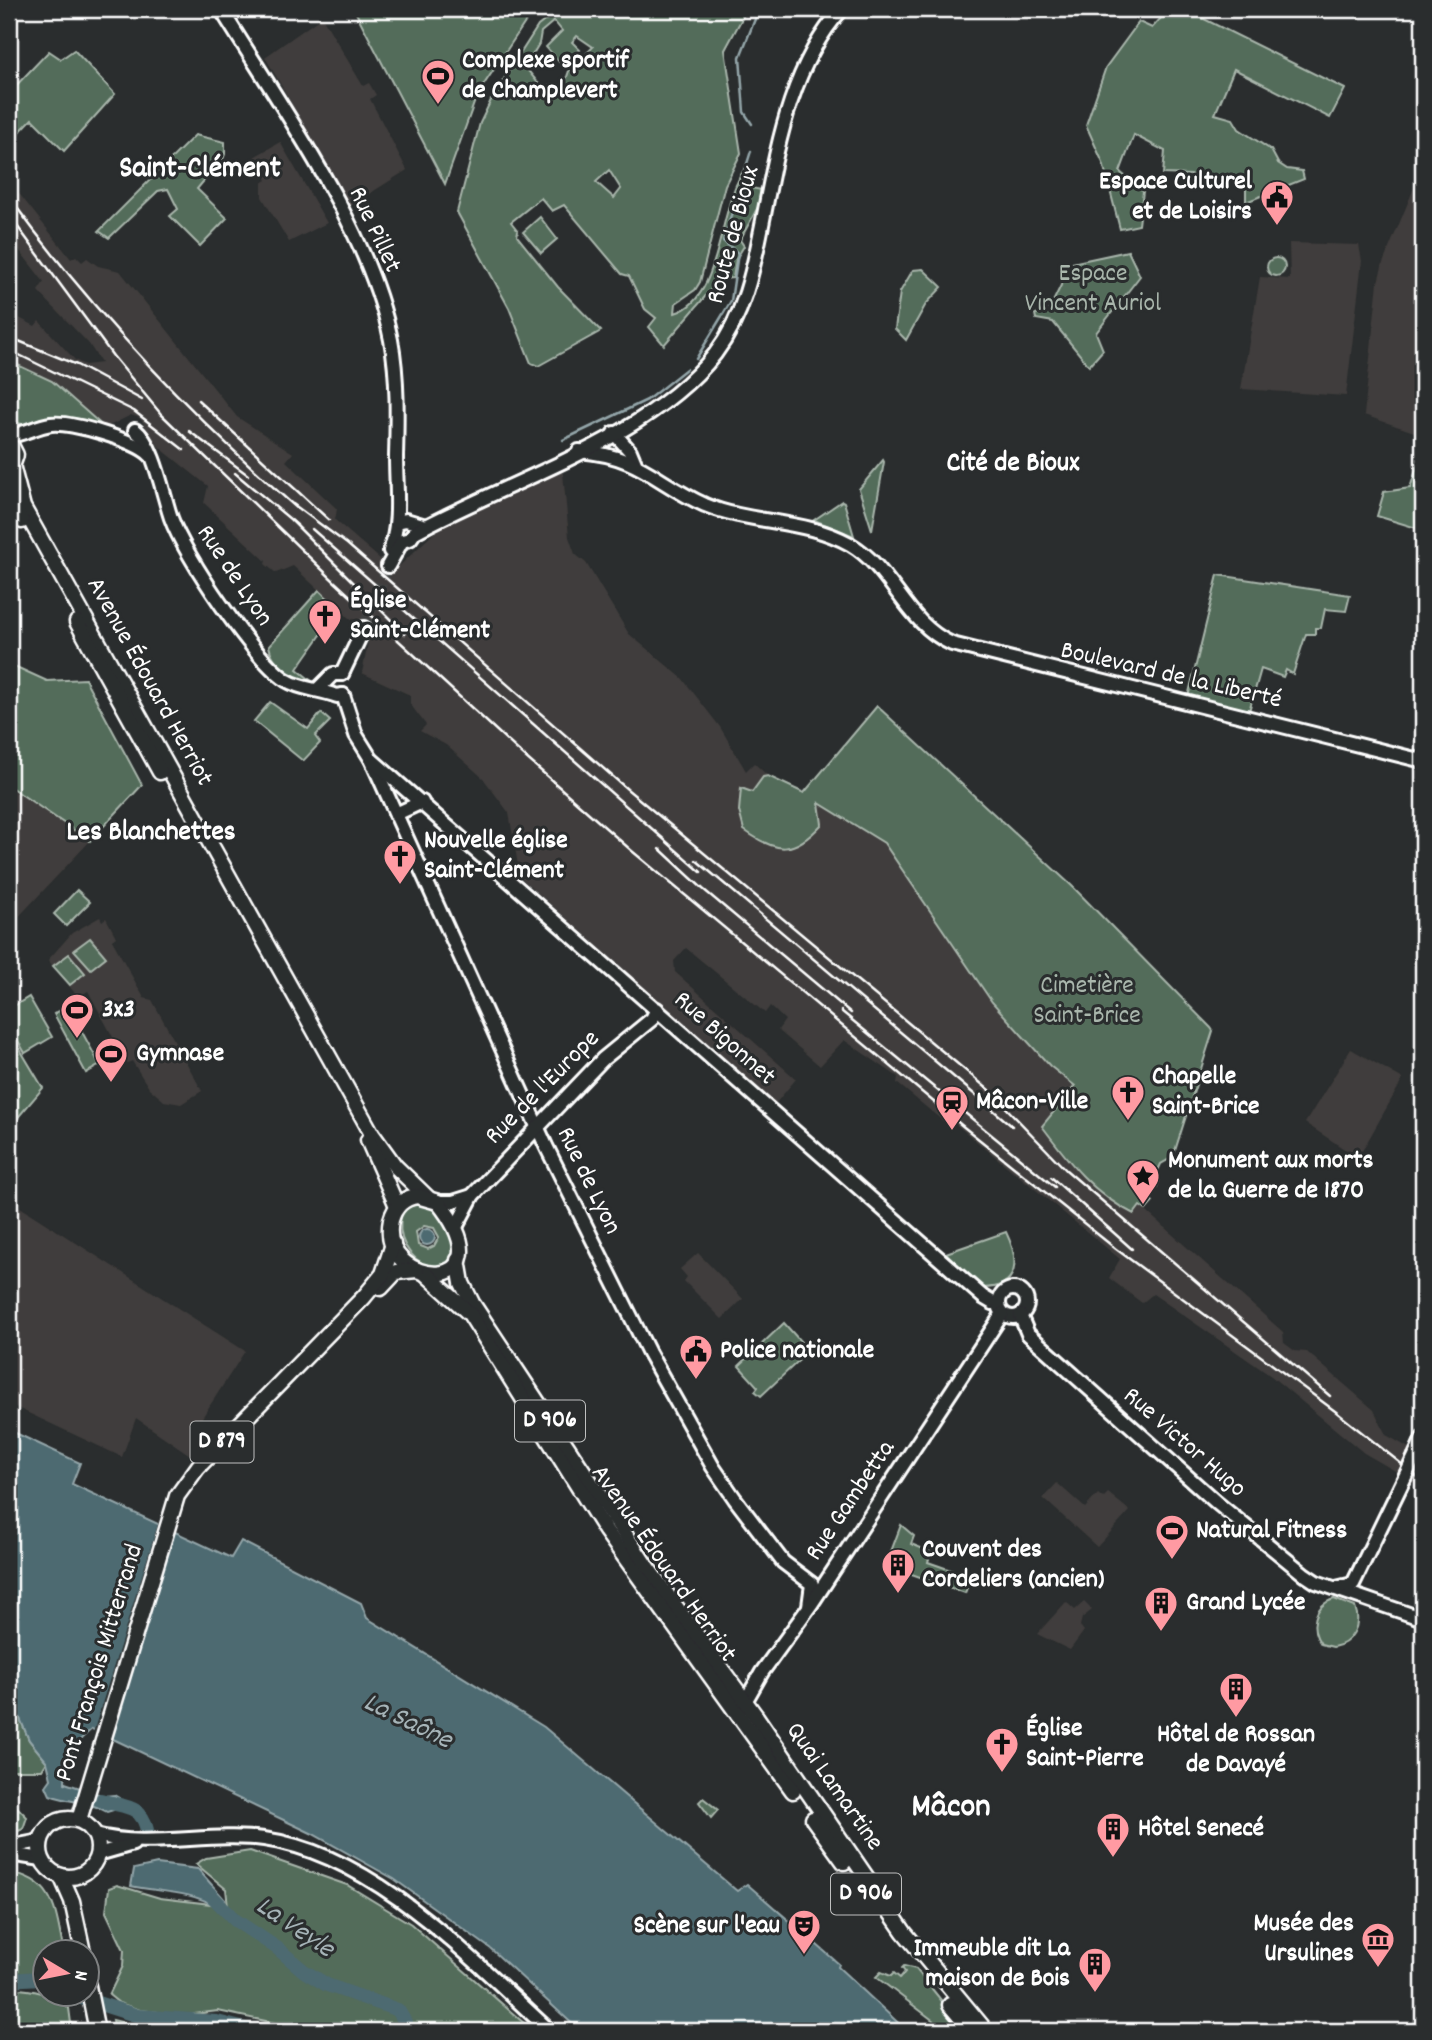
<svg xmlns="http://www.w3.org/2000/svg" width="1432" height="2040" viewBox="0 0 1432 2040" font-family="Dekko,sans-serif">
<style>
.built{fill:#403d3c}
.green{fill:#536c5a;stroke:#a9b6ac;stroke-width:2;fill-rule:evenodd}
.water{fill:#4d6a71;stroke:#94a6aa;stroke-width:2}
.pier{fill:#2a2d2e}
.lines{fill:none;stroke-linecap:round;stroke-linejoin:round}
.stream{stroke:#94a6aa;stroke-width:2.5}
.river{stroke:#4d6a71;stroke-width:14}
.secondary-tunnel{stroke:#3f4243;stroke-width:12;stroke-dasharray:12 6;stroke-linecap:butt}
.secondary-casing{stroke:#fff;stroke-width:18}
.primary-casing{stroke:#fff;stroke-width:19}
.secondary{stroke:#2a2d2e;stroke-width:12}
.primary{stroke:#2a2d2e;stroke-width:14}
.rail{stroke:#fff;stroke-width:2.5}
.secondary-bridge-casing{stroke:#fff;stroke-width:18;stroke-linecap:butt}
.secondary-bridge{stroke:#2a2d2e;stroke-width:12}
.labels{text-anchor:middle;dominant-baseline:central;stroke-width:6;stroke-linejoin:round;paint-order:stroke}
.shield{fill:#2a2d2e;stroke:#bfc0c0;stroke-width:2}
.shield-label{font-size:24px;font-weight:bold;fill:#fff}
.poi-label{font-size:26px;font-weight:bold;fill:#fff;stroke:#2a2d2e;text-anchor:start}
.street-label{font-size:26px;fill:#fff;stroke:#2a2d2e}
.park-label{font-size:26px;fill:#a9b6ac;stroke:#2a2d2e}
.neighbourhood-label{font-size:28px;font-weight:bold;fill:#fff;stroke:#2a2d2e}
.water-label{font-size:28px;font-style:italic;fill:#a6b4b8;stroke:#2a2d2e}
.quarter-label{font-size:30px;font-weight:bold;fill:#fff;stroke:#2a2d2e}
.district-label{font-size:33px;font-weight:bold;fill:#fff;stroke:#2a2d2e}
</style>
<rect width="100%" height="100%" fill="#2a2d2e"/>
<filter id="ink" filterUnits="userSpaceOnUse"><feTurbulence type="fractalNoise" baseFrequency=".0143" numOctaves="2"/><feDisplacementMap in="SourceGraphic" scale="14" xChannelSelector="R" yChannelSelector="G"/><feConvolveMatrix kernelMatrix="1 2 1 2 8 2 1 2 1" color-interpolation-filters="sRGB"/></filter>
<g filter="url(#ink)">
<g class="built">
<polygon points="322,17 363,86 369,83 376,95 370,99 407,170 350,206 265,57"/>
<polygon points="280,142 327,223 289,242 262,197 262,183 267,180 254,157"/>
<polygon points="1423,166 1423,435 1364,415 1378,282 1383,263"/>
<polygon points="9,181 71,259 76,256 82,262 87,258 98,266 120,271 237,417 293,453 286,461 337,509 335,520 394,571 439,528 550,472 556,469 563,473 569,537 575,554 586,563 629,634 682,678 720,727 746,771 754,763 768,776 804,793 884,843 992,1002 1050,1066 1075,1086 1134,1214 1139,1205 1283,1332 1284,1343 1295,1351 1307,1352 1374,1410 1386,1435 1411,1449 1423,1462 1423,1487 1364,1453 1271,1376 1153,1294 1142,1303 1109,1278 1120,1259 953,1122 949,1126 897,1083 898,1077 844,1040 820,1066 778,1030 785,1020 770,1006 765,1013 686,948 674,961 675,972 796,1079 775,1104 520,877 509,813 483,778 446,745 420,731 426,725 410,704 410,695 362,673 370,633 359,620 350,619 293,566 276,573 265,564 266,561 204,503 208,486 159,447 140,418 131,415 105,428 52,381 9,361 9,313 35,326 39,321 75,360 85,365 101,363 89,344 38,291 44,282 9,237"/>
<polygon points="1289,243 1359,245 1362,261 1346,396 1241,389 1260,277 1290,279"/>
<polygon points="9,786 90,841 9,927"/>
<polygon points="100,917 102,921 106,918 116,937 112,940 144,998 152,1000 202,1091 181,1104 164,1101 149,1088 132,1061 127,1063 88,991 78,997 48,960 72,933"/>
<polygon points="1351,1049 1403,1079 1358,1158 1305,1123"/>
<polygon points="9,1200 245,1351 198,1424 215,1441 196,1459 136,1418 122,1457 9,1404"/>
<polygon points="698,1253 743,1299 722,1319 684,1281 687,1277 680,1269"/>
<polygon points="1057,1483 1085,1508 1098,1494 1103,1498 1108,1493 1130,1511 1097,1547 1043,1498"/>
<polygon points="1066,1602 1075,1610 1084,1602 1092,1610 1082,1618 1080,1626 1084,1631 1070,1650 1037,1634"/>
</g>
<g class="green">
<polygon points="354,9 534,9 477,95 445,184"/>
<path d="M560 9H747L725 50 741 153 725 185 700 282 695 290 676 303 675 313C724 299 717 202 747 166L745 187 762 190 758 207 740 240 744 246 736 259 733 278 720 279 664 345 649 327 656 318 645 309 629 276 622 274 564 205 552 211 541 198 511 222 518 231 517 236 558 287 601 331 538 366 531 363 509 308 457 212 480 123 493 96 538 26ZM554 21 562 31 546 47 563 66 580 50 572 42 577 36 593 47 569 71 562 91 550 85 543 89 525 67 539 44 541 32ZM609 170 621 189 614 198 596 182Z"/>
<polygon points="1169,9 1190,12 1345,89 1330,118 1234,69 1215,114 1233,119 1239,129 1271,150 1278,163 1287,169 1302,171 1304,179 1246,202 1246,177 1163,174 1165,151 1134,135 1120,172 1143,191 1139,225 1120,229 1103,163 1086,125 1106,67 1139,22 1152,28"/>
<polygon points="74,50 115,94 64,151 32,119 9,143 9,93 49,51 61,59"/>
<polygon points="195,135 225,142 225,154 217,175 207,177 197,189 227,218 200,246 170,216 178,209 168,189 158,191 109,238 99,231"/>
<polygon points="540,217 557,239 541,253 523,232"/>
<polygon points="1128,251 1140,276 1096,333 1103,350 1089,366 1053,322 1036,319 1035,314 1048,312 1067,273 1067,264"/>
<circle cx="1276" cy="267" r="9"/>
<polygon points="923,269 942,287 926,304 906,340 895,329 900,292 913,270"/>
<path d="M9 361 52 381 105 428C80 421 49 409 26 425L9 421Z"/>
<polygon points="1423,449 1423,530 1377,516 1384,492 1410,488"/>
<polygon points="883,460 884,462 872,530 859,489"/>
<polygon points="842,501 844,502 854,536 814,520"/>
<polygon points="1218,575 1350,595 1346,611 1325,609 1321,628 1315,628 1315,634 1306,634 1293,674 1286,670 1283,677 1261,669 1249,711 1188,697"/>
<path d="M319 590 339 609 297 669 314 683C296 681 272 665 269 646Z"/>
<polygon points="14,666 47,681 85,679 142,785 90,841 9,786 9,669"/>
<polygon points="270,702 308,729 321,713 330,721 315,736 320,743 303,761 254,721"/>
<path d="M877 706 1072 886 1211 1028 1213 1031 1173 1157 1161 1164 1154 1179 1159 1181 1156 1189 1151 1187 1145 1193 1153 1202 1146 1210 1140 1206 1134 1214C1093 1194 1069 1162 1042 1126L1075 1086 1050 1066 992 1002 884 843 819 803 822 824C794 855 777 854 744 830L739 811 741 788 752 792 763 777 768 776 804 793Z"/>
<polygon points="77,890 90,902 66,926 54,914"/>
<polygon points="90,938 106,957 91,969 74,950"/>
<polygon points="69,954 85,973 70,985 53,966"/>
<polygon points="29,997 52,1037 25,1053 9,1025 9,1009"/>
<polygon points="68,1006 100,1065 86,1073 54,1014"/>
<polygon points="9,1031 43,1088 9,1128"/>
<path d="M419 1204C445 1210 458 1238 451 1262L433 1270C409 1258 395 1240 402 1212L410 1205ZM424 1226 434 1228 439 1237 434 1246 428 1249 418 1245 416 1232Z"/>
<path d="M1006 1232C1019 1259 1021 1288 982 1288L946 1253Z"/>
<polygon points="784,1323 809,1351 761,1396 755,1391 758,1387 739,1366"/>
<polygon points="901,1525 914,1536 911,1544 931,1552 928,1562 971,1577 965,1593 886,1565"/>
<path d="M1334 1599 1355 1607C1362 1625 1352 1644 1333 1647L1321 1644C1309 1628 1314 1605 1334 1599Z"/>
<polygon points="9,1711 19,1716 29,1740 47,1762 42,1770 9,1770"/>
<polygon points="703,1798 718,1810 711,1818 699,1802"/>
<polygon points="9,1799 27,1817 23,1829 9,1835"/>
<polygon points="250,1851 347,1885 411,1924 533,2031 313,2031 218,2011 186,2015 140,2010 119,2003 109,1995 123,1966 124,1950 106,1912 109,1888 117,1885 160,1898 228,1906 226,1889 196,1864 206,1858"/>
<path d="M9 1872C56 1880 55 1912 64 1952H46L45 1977H9Z"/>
<polygon points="904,1966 916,1969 966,2031 947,2031 876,1977 881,1972 891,1976 894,1973 900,1978 905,1972 902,1968"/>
<path d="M9 1988C34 1990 49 1992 69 2008L72 2031H9Z"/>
<polygon points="113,2020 155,2031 115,2031"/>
</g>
<g class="water">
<circle cx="427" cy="1237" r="8"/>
<path d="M9 1430 80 1463 72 1484 231 1558 241 1541 361 1603 367 1618 544 1727 737 1891 747 1884 839 1964 838 1967 907 2031H580L491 1949 394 1879 313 1834 92 1729C73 1744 65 1758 65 1783L104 1796 114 1795 119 1798 117 1809 107 1812C90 1801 70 1803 50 1795L46 1786 51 1779 47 1762 29 1740 19 1716 9 1711Z"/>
<path d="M157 1864 198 1869 225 1900 217 1907C192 1891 159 1892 131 1886L134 1869Z"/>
</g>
<polygon class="pier" points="159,1521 176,1529 111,1741 93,1733"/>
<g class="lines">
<g class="stream">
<polyline points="752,124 744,112 740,57 759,9"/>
<polyline points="696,359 731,301 738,253 723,241 751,151"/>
<polyline points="563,440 647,400 686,369"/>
</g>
<g class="river">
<path d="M101 1800C123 1808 141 1803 147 1830"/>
<polyline points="208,1892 235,1920 277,1948 304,1971 327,1985 398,2010 405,2022 407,2031"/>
<polyline points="9,1980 40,1978 46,1981"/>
<polyline points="69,1994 138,2016 217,2022 253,2031"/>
</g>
<polyline class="secondary-tunnel" points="364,628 388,566"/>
<defs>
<g id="secondary">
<path d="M221 9C281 107 369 228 391 340 398 377 397 419 396 457 396 489 401 522 390 551"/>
<path d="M135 430C154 444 163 495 171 518 184 555 254 659 286 680 302 690 320 689 337 696L343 695"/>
<polyline points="614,433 630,451 635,463"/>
<path d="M9 436C24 434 37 426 51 424 70 421 137 441 150 455"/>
<path d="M579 451C641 456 654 482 705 505 751 524 806 519 850 544 893 569 905 623 952 644L1423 761"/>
<polyline points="397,522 406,520 426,526"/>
<path d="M388 566 402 541 410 539 415 532C508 481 649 439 715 354 744 316 753 271 762 225 777 150 789 68 842 9"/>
<polyline points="342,674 364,628"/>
<polyline points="317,690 333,674 342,674"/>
<polyline points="343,695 356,735 371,759 546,1146 649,1353 713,1467 735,1499 783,1562 812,1584 809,1606"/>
<polyline points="371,759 983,1297 993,1303 999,1302"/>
<polyline points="396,814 422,802"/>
<polyline points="438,1202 453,1202 472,1196"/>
<polyline points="456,1227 473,1195 603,1059 652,1019 657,1009"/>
<circle cx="1013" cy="1303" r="14"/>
<polyline points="1020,1315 1028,1334 1217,1503 1304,1574 1316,1582 1423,1619"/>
<polyline points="1415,1456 1423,1438"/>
<polyline points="1336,1588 1353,1584 1403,1481"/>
<polyline points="742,1707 762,1672 812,1603 1003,1313"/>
<path d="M95 1835C149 1849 208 1832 264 1839 374 1854 471 1959 550 2031"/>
<polyline points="9,1847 40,1841"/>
<polyline points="9,1854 42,1859"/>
<polyline points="98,1854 133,1844"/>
</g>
<g id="primary">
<polyline points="9,441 16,455 9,475"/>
<polyline points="13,469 23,507 372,1134 395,1166 429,1199"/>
<polyline points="9,500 22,521"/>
<polyline points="77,622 160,772"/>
<polyline points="368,1140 397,1206"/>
<path d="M417 1196 438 1202C514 1298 376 1291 391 1220 395 1206 403 1198 417 1196Z"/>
<polyline points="458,1260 462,1283 472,1303 646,1566 755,1715 904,1932 986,2031"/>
<polyline points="426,1274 470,1314 606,1531 793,1791"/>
<polyline points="381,1288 396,1272 417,1270"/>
<circle cx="69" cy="1848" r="29"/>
<polyline points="813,1819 844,1862"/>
<polyline points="79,1820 177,1496 198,1467 364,1297 383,1274 393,1244"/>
<polyline points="61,1876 72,1901 83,1952"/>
<polyline points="88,1986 97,2031"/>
<polyline points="950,2005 972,2031"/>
</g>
</defs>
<use href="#secondary" class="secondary-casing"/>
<use href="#primary" class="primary-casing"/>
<use href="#secondary" class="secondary"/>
<use href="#primary" class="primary"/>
<g class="rail">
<path d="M9 197C92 311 193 417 300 511"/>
<polyline points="9,215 113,356 161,414 335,582 524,756 632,851 965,1128 1116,1249 1335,1411 1423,1481"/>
<polyline points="9,337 77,365 142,400"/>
<polyline points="9,350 134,411 184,450"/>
<polyline points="198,400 329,520"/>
<polyline points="189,431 248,475"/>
<polyline points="235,473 297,525"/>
<polyline points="293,504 347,544 627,789 989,1090 1066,1170 1330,1396"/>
<polyline points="291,520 405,634"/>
<polyline points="312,529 701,872"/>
<polyline points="660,849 703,889 851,1013"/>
<polyline points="696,860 1012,1126"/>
<polyline points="841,1011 1055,1187"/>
<polyline points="1051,1177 1132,1249"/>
</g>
<defs>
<polyline id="secondary-bridge" points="1403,1481 1415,1456"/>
</defs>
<use href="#secondary-bridge" class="secondary-bridge-casing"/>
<use href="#secondary-bridge" class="secondary-bridge"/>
</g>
</g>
<defs>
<symbol id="stadium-pin" viewBox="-11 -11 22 30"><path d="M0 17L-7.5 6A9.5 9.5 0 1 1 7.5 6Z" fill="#ff9aa2" stroke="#2a2d2e"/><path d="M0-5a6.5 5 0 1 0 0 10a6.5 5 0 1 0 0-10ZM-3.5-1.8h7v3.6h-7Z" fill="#111"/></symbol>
<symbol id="civic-pin" viewBox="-11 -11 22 30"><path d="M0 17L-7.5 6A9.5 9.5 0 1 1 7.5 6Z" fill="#ff9aa2" stroke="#2a2d2e"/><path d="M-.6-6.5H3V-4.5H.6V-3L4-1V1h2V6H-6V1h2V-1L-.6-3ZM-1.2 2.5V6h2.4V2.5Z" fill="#111"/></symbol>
<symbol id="church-pin" viewBox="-11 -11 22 30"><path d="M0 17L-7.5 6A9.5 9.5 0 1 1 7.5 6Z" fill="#ff9aa2" stroke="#2a2d2e"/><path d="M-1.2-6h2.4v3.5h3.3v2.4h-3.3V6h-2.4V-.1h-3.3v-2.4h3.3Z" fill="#111"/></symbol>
<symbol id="station-pin" viewBox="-11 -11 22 30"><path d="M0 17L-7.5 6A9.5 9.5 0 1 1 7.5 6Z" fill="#ff9aa2" stroke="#2a2d2e"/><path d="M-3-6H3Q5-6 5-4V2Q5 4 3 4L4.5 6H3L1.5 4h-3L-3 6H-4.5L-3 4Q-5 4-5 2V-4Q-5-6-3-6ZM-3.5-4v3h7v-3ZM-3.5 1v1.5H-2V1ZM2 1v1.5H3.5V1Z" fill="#111"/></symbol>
<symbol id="sight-pin" viewBox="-11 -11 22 30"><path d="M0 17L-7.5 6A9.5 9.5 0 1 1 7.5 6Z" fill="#ff9aa2" stroke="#2a2d2e"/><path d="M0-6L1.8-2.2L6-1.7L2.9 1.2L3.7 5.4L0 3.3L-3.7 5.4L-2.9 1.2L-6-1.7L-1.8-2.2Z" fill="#111"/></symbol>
<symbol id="building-pin" viewBox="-11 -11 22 30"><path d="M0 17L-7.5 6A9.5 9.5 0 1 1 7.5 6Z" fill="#ff9aa2" stroke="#2a2d2e"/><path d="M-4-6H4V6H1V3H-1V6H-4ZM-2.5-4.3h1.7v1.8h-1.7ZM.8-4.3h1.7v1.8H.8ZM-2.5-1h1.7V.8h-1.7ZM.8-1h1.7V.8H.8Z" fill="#111"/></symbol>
<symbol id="theatre-pin" viewBox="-11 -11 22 30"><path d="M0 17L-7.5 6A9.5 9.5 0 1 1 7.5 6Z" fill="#ff9aa2" stroke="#2a2d2e"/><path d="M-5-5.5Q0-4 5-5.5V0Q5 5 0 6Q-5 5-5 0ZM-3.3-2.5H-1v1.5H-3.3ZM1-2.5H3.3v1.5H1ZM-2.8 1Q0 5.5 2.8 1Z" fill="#111"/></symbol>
<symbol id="museum-pin" viewBox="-11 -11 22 30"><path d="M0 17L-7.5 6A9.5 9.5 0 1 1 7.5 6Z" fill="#ff9aa2" stroke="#2a2d2e"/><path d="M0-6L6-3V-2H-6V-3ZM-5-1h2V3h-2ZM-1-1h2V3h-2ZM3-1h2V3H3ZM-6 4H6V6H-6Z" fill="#111"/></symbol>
</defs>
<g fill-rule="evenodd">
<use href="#stadium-pin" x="419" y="57" width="38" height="52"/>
<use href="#civic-pin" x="1258" y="178" width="38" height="52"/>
<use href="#church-pin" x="306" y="597" width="38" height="52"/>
<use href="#church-pin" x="381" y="837" width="38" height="52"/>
<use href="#stadium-pin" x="58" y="991" width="38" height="52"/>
<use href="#stadium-pin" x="92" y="1035" width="38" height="52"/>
<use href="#church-pin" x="1109" y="1073" width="38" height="52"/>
<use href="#station-pin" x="933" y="1083" width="38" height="52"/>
<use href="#sight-pin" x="1124" y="1157" width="38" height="52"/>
<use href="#civic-pin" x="677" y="1332" width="38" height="52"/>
<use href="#stadium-pin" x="1153" y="1512" width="38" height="52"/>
<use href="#building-pin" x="879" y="1546" width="38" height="52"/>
<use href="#building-pin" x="1142" y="1584" width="38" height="52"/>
<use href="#building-pin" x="1217" y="1670" width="38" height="52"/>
<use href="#church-pin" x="983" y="1725" width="38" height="52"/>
<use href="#building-pin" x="1094" y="1810" width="38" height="52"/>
<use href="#theatre-pin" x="785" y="1907" width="38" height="52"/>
<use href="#museum-pin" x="1359" y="1920" width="38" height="52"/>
<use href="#building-pin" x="1076" y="1945" width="38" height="52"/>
</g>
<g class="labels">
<g class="shield">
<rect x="515" y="1400.5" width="70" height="41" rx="5"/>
<rect x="190.5" y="1421.5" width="63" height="41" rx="5"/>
<rect x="831" y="1873.5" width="70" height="41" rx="5"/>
</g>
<g class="shield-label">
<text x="550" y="1421">D 906</text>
<text x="222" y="1442">D 879</text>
<text x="866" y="1894">D 906</text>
</g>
<g class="poi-label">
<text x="462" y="61">Complexe sportif<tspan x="462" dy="30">de Champlevert</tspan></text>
<text x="1252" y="182" text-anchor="end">Espace Culturel<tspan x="1252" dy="30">et de Loisirs</tspan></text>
<text x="350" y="601">Église<tspan x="350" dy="30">Saint-Clément</tspan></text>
<text x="424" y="841">Nouvelle église<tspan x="424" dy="30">Saint-Clément</tspan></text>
<text x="102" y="1010">3x3</text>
<text x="136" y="1054">Gymnase</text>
<text x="1152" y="1077">Chapelle<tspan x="1152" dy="30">Saint-Brice</tspan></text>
<text x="976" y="1102">Mâcon-Ville</text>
<text x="1168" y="1161">Monument aux morts<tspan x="1168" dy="30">de la Guerre de 1870</tspan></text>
<text x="720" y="1351">Police nationale</text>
<text x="1196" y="1531">Natural Fitness</text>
<text x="922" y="1550">Couvent des<tspan x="922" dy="30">Cordeliers (ancien)</tspan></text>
<text x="1186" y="1603">Grand Lycée</text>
<text x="1026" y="1729">Église<tspan x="1026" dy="30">Saint-Pierre</tspan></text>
<text x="1236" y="1735" text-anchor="middle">Hôtel de Rossan<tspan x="1236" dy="30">de Davayé</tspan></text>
<text x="1138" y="1829">Hôtel Senecé</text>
<text x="1354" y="1924" text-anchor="end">Musée des<tspan x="1354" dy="30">Ursulines</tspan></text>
<text x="780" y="1926" text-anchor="end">Scène sur l'eau</text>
<text x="1070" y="1949" text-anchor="end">Immeuble dit La<tspan x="1070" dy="30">maison de Bois</tspan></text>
</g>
<g class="street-label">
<text transform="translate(374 230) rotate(65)">Rue Pillet</text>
<text transform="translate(734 235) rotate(-75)">Route de Bioux</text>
<text transform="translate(234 576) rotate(56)">Rue de Lyon</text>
<text transform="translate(1171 676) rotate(13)">Boulevard de la Liberté</text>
<text transform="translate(149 682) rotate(61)">Avenue Édouard Herriot</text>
<text transform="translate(724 1039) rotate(42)">Rue Bigonnet</text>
<text transform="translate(543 1088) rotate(-45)">Rue de l'Europe</text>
<text transform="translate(588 1181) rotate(64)">Rue de Lyon</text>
<text transform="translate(1184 1443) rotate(41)">Rue Victor Hugo</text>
<text transform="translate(851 1501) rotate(-56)">Rue Gambetta</text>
<text transform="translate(663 1564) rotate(55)">Avenue Édouard Herriot</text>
<text transform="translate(100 1663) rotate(-73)">Pont François Mitterrand</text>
<text transform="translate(834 1787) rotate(55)">Quai Lamartine</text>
</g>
<g class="park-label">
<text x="1093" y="274">Espace<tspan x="1093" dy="30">Vincent Auriol</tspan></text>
<text x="1087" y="986">Cimetière<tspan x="1087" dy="30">Saint-Brice</tspan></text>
</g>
<g class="neighbourhood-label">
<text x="1013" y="465">Cité de Bioux</text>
<text x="151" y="834">Les Blanchettes</text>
</g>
<g class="water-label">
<text transform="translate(407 1723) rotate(26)">La Saône</text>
<text transform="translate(294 1929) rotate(34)">La Veyle</text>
</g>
<g class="quarter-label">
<text x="200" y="170">Saint-Clément</text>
</g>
<g class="district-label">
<text x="951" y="1808">Mâcon</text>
</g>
</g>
<rect width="1432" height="2040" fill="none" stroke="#2a2d2e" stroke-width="35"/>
<rect x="18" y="18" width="1397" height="2005" fill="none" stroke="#fff" stroke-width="2.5" filter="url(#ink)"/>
<g transform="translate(66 1973) rotate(100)"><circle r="33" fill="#2a2d2e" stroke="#7f8182" stroke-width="2"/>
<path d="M0-5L12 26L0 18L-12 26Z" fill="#ff9aa2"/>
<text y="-10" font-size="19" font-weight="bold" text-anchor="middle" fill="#ffffff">N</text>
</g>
</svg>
